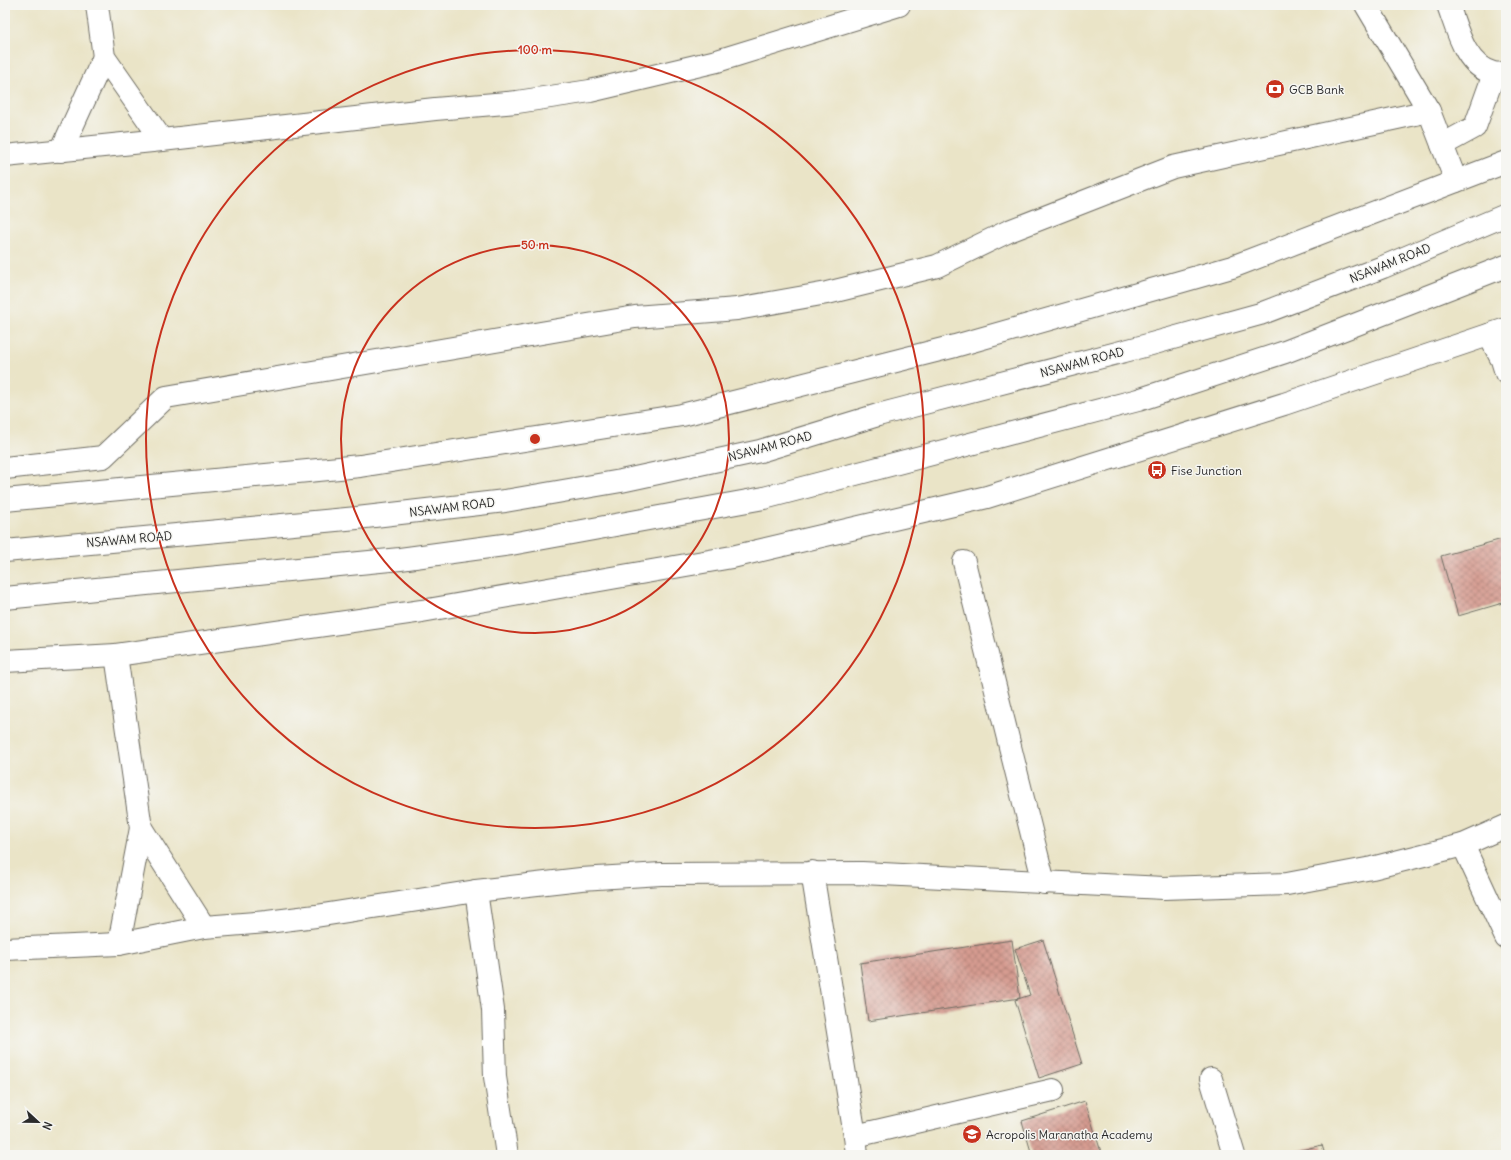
<svg xmlns="http://www.w3.org/2000/svg" width="1511" height="1160" viewBox="0 0 1511 1160" font-family="Delius,sans-serif">
<style>
.building{fill:url(#building-cross-hatch)}
.lines{fill:none;stroke-linecap:round;stroke-linejoin:round}
.minor-casing{stroke:#6e6c62;stroke-width:24}
.major-casing{stroke:#6e6c62;stroke-width:24}
.highway-casing{stroke:#6e6c62;stroke-width:24}
.minor{stroke:#fff;stroke-width:22}
.major{stroke:#fff;stroke-width:22}
.highway{stroke:#fff;stroke-width:22}
.ring{fill:none;stroke:#c8321e;stroke-width:2}
.labels{text-anchor:middle;dominant-baseline:central;stroke-width:3;stroke-linejoin:round;paint-order:stroke}
.poi-label{font-size:12px;fill:#2b2b2b;stroke:#f6f6f2;text-anchor:start}
.street-label{font-size:12px;fill:#2b2b2b;stroke:#f6f6f2}
.centre{fill:#c8321e;stroke:#f6f6f2;stroke-width:2}
.ring-label{font-size:12px;text-anchor:middle;font-weight:bold;fill:#c8321e;stroke:#f6f6f2;stroke-width:3;stroke-linejoin:round;paint-order:stroke}
</style>
<defs>
<pattern id="building-cross-hatch" width="8" height="8" patternUnits="userSpaceOnUse"><rect width="8" height="8" fill="#d59b90"/><path d="M0 0l8 8M0 8l8-8" fill="none" stroke="#ad7f76"/></pattern>
</defs>
<rect width="100%" height="100%" fill="#f6f6f2"/>
<filter id="ink" filterUnits="userSpaceOnUse"><feTurbulence type="fractalNoise" baseFrequency=".025" numOctaves="2"/><feDisplacementMap in="SourceGraphic" scale="8" xChannelSelector="R" yChannelSelector="G"/><feConvolveMatrix kernelMatrix="1 2 1 2 8 2 1 2 1" color-interpolation-filters="sRGB"/></filter>
<filter id="wash" filterUnits="userSpaceOnUse"><feTurbulence type="fractalNoise" baseFrequency=".012" numOctaves="4" result="noise"/><feDisplacementMap in="SourceGraphic" scale="16" xChannelSelector="R" yChannelSelector="G"/><feGaussianBlur stdDeviation="0.9" result="paint"/><feColorMatrix in="noise" values="0 0 0 0 0 0 0 0 0 0 0 0 0 0 0 0 0 1.4 0 .05"/><feComposite in="paint" operator="in"/></filter>
<g filter="url(#wash)">
<rect width="100%" height="100%" fill="#eae4c7"/>
<g id="blocks">
<g class="building">
<polygon points="1506,538 1506,602 1458,616 1441,556"/>
<polygon points="1012,940 1020,998 868,1021 860,963"/>
<polygon points="1043,940 1082,1064 1039,1078 1015,1000 1030,995 1015,949"/>
<polygon points="1085,1101 1102,1155 1063,1155 1062,1153 1057,1155 1032,1155 1022,1121"/>
<polygon points="1322,1145 1325,1155 1284,1155 1284,1154"/>
</g>
</g>
</g>
<g filter="url(#ink)">
<use href="#blocks" fill-opacity="0" stroke="#6e6c62" stroke-width="1"/>
<g class="lines">
<defs>
<g id="minor">
<polyline points="97,5 104,57 162,140"/>
<polyline points="1366,5 1429,111 1456,181"/>
<path d="M1448 5C1457 29 1465 66 1493 73 1497 74 1502 73 1506 73"/>
<polyline points="1442,145 1475,127 1494,74"/>
<polyline points="61,151 104,57"/>
<polyline points="5,156 162,140 435,109 517,102 590,91 717,61 899,5"/>
<polyline points="1489,335 1502,360 1506,373"/>
<polyline points="5,468 103,457 166,397 635,317 737,309 827,293 937,266 1009,231 1173,167 1429,111"/>
<polyline points="964,562 1044,883"/>
<polyline points="116,655 141,828 204,927"/>
<polyline points="1463,845 1506,938"/>
<polyline points="812,872 855,1136 857,1155"/>
<polyline points="476,891 493,1010 495,1077 507,1155"/>
<polyline points="119,944 141,828"/>
<polyline points="5,949 119,944 204,927 267,922 316,916 476,891 581,879 661,874 862,873 1164,888 1287,884 1372,868 1463,845 1506,826"/>
<polyline points="1211,1079 1234,1155"/>
<polyline points="855,1136 1053,1090"/>
</g>
<g id="major">
<polyline points="5,500 360,466 682,415 955,346 1232,267 1506,162"/>
<polyline points="5,661 116,655 422,611 732,557 987,497 1284,404 1506,329"/>
</g>
<g id="highway">
<polyline points="5,551 357,518 505,501 621,481 760,451 878,415 1144,346 1260,314 1383,267 1506,215"/>
<polyline points="5,598 400,559 511,544 764,498 1138,400 1285,352 1506,266"/>
</g>
</defs>
<use href="#minor" class="minor-casing"/>
<use href="#major" class="major-casing"/>
<use href="#highway" class="highway-casing"/>
<use href="#minor" class="minor"/>
<use href="#major" class="major"/>
<use href="#highway" class="highway"/>
</g>
</g>
<g class="ring">
<circle cx="535" cy="439" r="194"/>
<circle cx="535" cy="439" r="389"/>
</g>
<defs>
<symbol id="bank-disc" viewBox="-11 -11 22 22"><circle r="9.5" fill="#c8321e" stroke="#f6f6f2"/><path d="M-6-4H6V4H-6ZM0-2.3a2.3 2.3 0 1 0 0 4.6a2.3 2.3 0 1 0 0-4.6Z" fill="#fff"/></symbol>
<symbol id="bus-disc" viewBox="-11 -11 22 22"><circle r="9.5" fill="#c8321e" stroke="#f6f6f2"/><path d="M-5-6H5V4H4V6H2V4H-2V6H-4V4H-5ZM-3.5-4V0h7V-4ZM-3.5 1.2v1.5H-2V1.2ZM2 1.2v1.5H3.5V1.2Z" fill="#fff"/></symbol>
<symbol id="school-disc" viewBox="-11 -11 22 22"><circle r="9.5" fill="#c8321e" stroke="#f6f6f2"/><path d="M0-5L7-2L0 1L-7-2ZM-4 1L0 2.5L4 1V4Q0 6-4 4Z" fill="#fff"/></symbol>
</defs>
<g fill-rule="evenodd">
<use href="#bank-disc" x="1264" y="78" width="22" height="22"/>
<use href="#bus-disc" x="1146" y="459" width="22" height="22"/>
<use href="#school-disc" x="961" y="1123" width="22" height="22"/>
</g>
<g class="labels">
<g class="poi-label">
<text x="1289" y="89">GCB Bank</text>
<text x="1171" y="470">Fise Junction</text>
<text x="986" y="1134">Acropolis Maranatha Academy</text>
</g>
<g class="street-label">
<text transform="translate(1390 263) rotate(-22)">NSAWAM ROAD</text>
<text transform="translate(1082 362) rotate(-15)">NSAWAM ROAD</text>
<text transform="translate(770 446) rotate(-15)">NSAWAM ROAD</text>
<text transform="translate(452 507) rotate(-7)">NSAWAM ROAD</text>
<text transform="translate(129 539) rotate(-5)">NSAWAM ROAD</text>
</g>
</g>
<circle cx="535" cy="439" r="6" class="centre"/>
<g class="ring-label">
<text x="535" y="54">100 m</text>
<text x="535" y="249">50 m</text>
</g>
<rect width="1511" height="1160" fill="none" stroke="#f6f6f2" stroke-width="20"/>
<g transform="translate(38 1122) rotate(112)" stroke="#f6f6f2" stroke-width="3" paint-order="stroke">
<path d="M0-3L7 15L0 10L-7 15Z" fill="#2b2b2b"/>
<text y="-6" font-size="11" font-weight="bold" text-anchor="middle" fill="#2b2b2b">N</text>
</g>
</svg>
